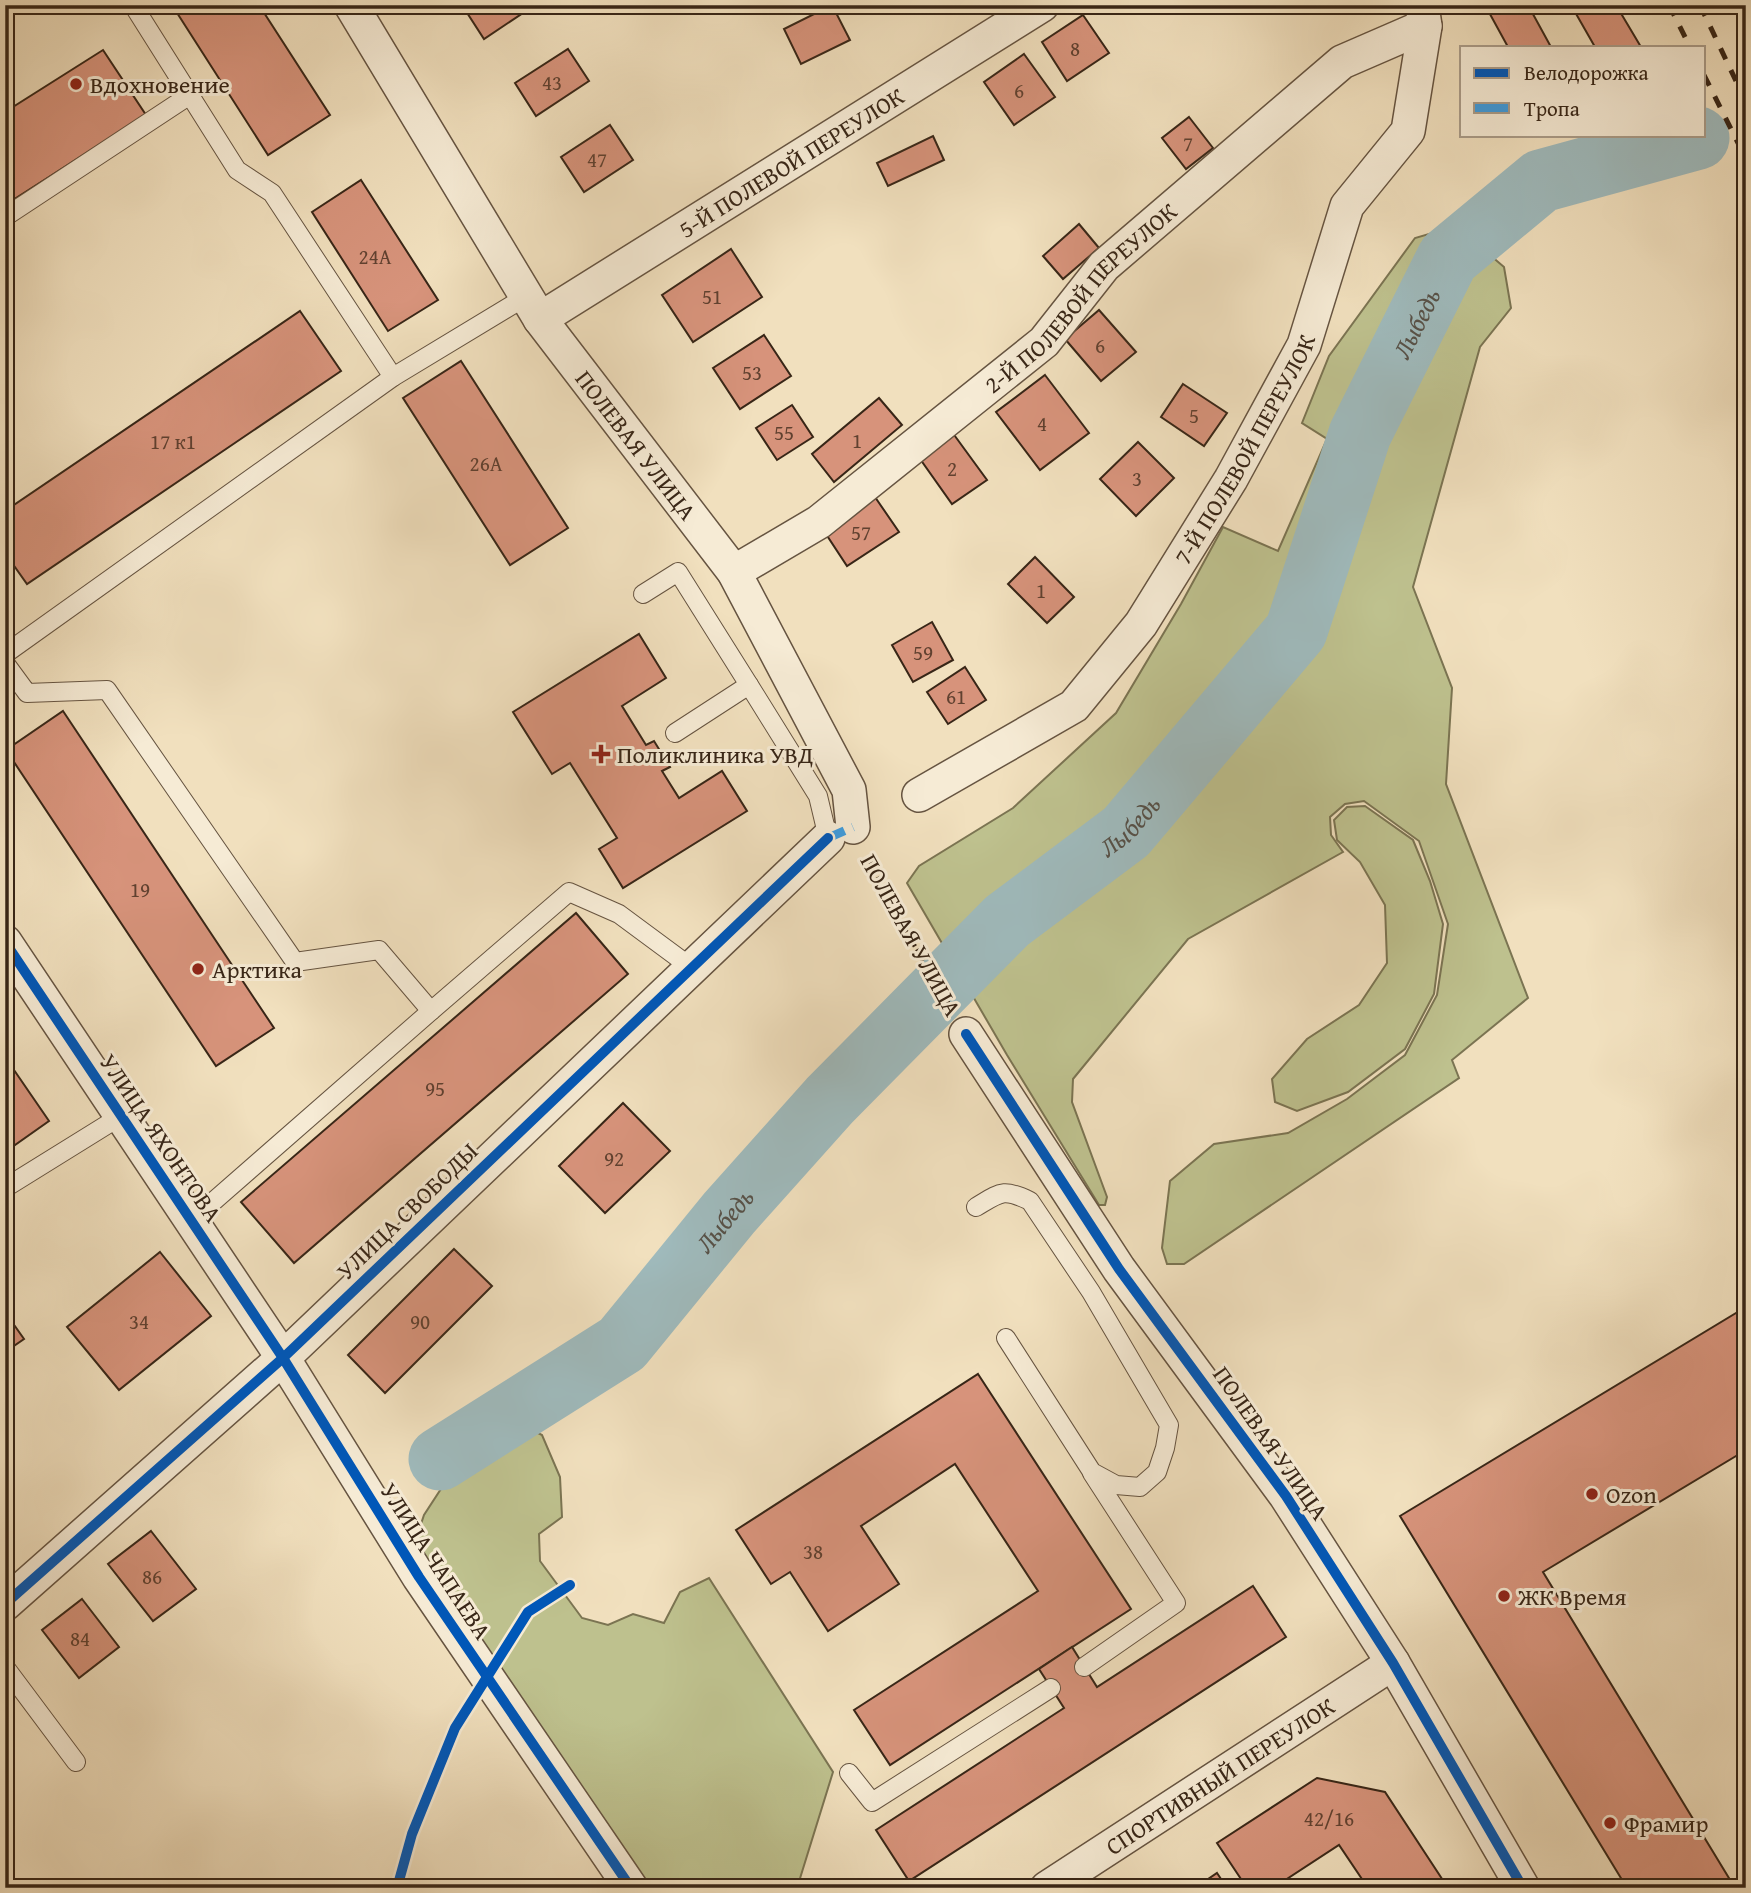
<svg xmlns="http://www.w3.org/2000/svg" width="1751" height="1893" viewBox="0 0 1751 1893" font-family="'Gentium Book Plus',serif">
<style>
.green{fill:#bec18e;stroke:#7b7452;stroke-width:2}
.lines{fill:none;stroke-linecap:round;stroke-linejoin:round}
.river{stroke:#9fbabc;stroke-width:63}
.building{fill:#d7937b;stroke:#382617;stroke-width:2}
.service-casing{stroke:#665441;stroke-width:20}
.minor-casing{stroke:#665441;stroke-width:36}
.path{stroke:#382617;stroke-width:4.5;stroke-dasharray:2 3.5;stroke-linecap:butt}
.service{stroke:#f6ebd5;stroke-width:18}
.minor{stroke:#f6ebd5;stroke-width:33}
.rail{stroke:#382617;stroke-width:5;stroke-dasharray:12 12;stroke-linecap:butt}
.quiet{stroke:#3e9cdf;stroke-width:9;stroke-dasharray:18 9;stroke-linecap:butt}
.cycleway-casing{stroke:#f6ebd5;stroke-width:15}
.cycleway{stroke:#0057b8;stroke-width:10}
.poi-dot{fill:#8f2418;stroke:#f6ebd5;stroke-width:2.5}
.labels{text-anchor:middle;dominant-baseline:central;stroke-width:6;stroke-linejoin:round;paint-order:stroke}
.number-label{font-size:21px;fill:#604130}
.poi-label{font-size:24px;fill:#382617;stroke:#f6ebd5;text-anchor:start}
.street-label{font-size:24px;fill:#382617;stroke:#f6ebd5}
.water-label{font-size:26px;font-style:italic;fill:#575249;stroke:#f6ebd5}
</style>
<rect width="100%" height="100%" fill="#f1e0be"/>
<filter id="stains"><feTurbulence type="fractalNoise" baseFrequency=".00286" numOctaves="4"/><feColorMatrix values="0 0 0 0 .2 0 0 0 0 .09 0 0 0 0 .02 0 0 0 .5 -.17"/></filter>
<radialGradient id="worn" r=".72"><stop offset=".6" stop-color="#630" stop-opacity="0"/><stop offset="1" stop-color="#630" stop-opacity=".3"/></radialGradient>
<g class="green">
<polygon points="1456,226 1504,267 1511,308 1480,347 1413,587 1452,688 1446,784 1528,998 1452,1060 1459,1078 1184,1264 1167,1264 1162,1248 1170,1181 1214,1144 1288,1133 1347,1099 1405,1055 1437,995 1448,924 1419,841 1364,801 1345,804 1330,817 1331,835 1343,852 1188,939 1073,1079 1072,1102 1107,1197 1105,1205 1099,1205 1007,1055 907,883 919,866 1013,808 1116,713 1181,604 1223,527 1278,551 1327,439 1302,423 1329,356 1415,238"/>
<polygon points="1365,806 1413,840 1430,881 1443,924 1434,994 1405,1049 1348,1092 1297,1111 1275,1102 1272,1079 1307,1039 1359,1005 1387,963 1385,905 1360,862 1337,840 1334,820 1347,807"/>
<polygon points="522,1425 542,1435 560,1477 562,1517 539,1534 540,1561 582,1618 608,1625 633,1614 664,1623 680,1592 709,1578 833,1772 797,1888 645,1888 415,1542 424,1515 452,1472 483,1446"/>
</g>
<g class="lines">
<path class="river" id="s1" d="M440 1459 622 1344 729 1213 830 1100 1007 921 1126 832 1296 631 1360 434 1448 258 1541 181 1698 138"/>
</g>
<g class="building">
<polygon points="172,5 259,5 330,115 268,155"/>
<polygon points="462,5 535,5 484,39"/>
<polygon points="832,5 850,40 801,64 784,29"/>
<polygon points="1485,5 1528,5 1551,47 1508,47"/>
<polygon points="1571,5 1616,5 1641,47 1595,47"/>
<polygon points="1083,15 1109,53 1067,81 1042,42"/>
<polygon points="568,49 589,81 536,116 515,83"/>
<polygon points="103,50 146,115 5,205 5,112"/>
<polygon points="1024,54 1055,97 1014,125 984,82"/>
<polygon points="1189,117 1213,148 1186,169 1162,138"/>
<polygon points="610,125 633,160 584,192 561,157"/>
<polygon points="933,136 944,160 888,186 877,163"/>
<polygon points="361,180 438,300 388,331 312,212"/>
<polygon points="1079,224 1099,248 1063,279 1043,256"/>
<polygon points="731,249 762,297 693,342 662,295"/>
<polygon points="1099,310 1136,352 1101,381 1065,339"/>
<polygon points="300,311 341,371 27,584 5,553 5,511"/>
<polygon points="764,335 791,376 740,409 713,368"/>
<polygon points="461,361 568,528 510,565 403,398"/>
<polygon points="1045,375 1089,433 1040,470 996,412"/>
<polygon points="1183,384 1227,413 1204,446 1161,417"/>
<polygon points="879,398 902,425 834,482 812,454"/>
<polygon points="792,405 813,437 777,460 756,428"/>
<polygon points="952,432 987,480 952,504 918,456"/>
<polygon points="1138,442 1174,478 1136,516 1100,479"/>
<polygon points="875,497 899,532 847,566 824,531"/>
<polygon points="1035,557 1074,597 1047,623 1008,584"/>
<polygon points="932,622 953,660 913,682 892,645"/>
<polygon points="639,634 666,678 622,706 646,745 654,741 670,767 662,771 679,798 722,771 747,811 623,888 599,849 617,838 570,763 552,774 513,712"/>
<polygon points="965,667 986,700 948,724 927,692"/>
<polygon points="63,711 274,1028 216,1066 6,750"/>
<polygon points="576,913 628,974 294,1263 241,1202"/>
<polygon points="14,1070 49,1121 5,1152 5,1076"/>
<polygon points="623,1103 670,1151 605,1213 559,1166"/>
<polygon points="454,1249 492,1286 385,1393 348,1355"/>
<polygon points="160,1252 211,1316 119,1390 67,1327"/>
<polygon points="1746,1307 1746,1450 1543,1572 1735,1888 1627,1888 1400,1516"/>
<polygon points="5,1312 24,1339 5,1352"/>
<polygon points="978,1374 1131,1609 890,1765 854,1710 1038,1591 955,1464 861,1526 899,1584 828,1631 790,1572 771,1584 736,1530"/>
<polygon points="151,1531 196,1589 153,1621 108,1564"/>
<polygon points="1253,1586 1286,1637 909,1881 876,1830 1064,1708 1039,1669 1072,1647 1097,1687"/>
<polygon points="82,1599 119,1647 79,1678 42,1630"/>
<polygon points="1317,1778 1385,1792 1448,1888 1368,1888 1339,1845 1273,1888 1247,1888 1217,1843"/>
<polygon points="1217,1873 1227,1888 1195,1888"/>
</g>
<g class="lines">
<defs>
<g id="service">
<polyline points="133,5 237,170 272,193 393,377"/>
<polyline points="5,217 190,95"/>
<polyline points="643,594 678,572 749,685"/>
<polyline points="5,654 393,377 527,296"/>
<polyline points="5,663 27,693 107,690 295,962 379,950 431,1011"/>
<polyline points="675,733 749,685 818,796 828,838"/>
<polyline points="5,1188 121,1116"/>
<path d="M976 1207C1001 1192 1003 1188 1030 1201L1091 1292 1169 1425 1165 1448 1157 1472 1140 1487 1116 1485 1092 1472 1006 1338"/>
<polyline points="191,1221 431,1011 569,892 619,914 692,968"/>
<polyline points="5,1667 76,1762"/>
<polyline points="1084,1667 1176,1603 1092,1473"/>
<polyline points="849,1773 872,1802 1051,1688"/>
</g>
<g id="minor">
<path id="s2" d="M351 5 540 319 734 572 849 790 853 827"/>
<path id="s3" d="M540 319 1042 5"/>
<path id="s4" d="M734 572 819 522 1044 342 1104 266 1342 62 1425 26"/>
<path id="s5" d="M919 795 1074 706 1141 624 1231 479 1304 345 1347 206 1408 131 1425 26 1422 5"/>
<polyline points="5,942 283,1358 419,1577 631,1888"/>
<polyline points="966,1034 1119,1269 1286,1496 1393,1663 1523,1888"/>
<polyline points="5,1604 283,1358 828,838"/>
<path id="s6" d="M1047 1888 1393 1663"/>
</g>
</defs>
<use href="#service" class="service-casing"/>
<use href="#minor" class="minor-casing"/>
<polyline class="path" points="868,857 900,921 950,1006"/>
<use href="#service" class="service"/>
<use href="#minor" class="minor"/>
<g class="rail">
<polyline points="1669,5 1690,47"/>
<polyline points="1700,5 1746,102"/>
<polyline points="1704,75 1746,159"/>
</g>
<polyline class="quiet" points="828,838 853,827"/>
<defs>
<g id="cycleway">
<polyline points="5,942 283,1358 419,1577 631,1888"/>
<polyline points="966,1034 1119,1269 1286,1496 1393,1663 1523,1888"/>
<polyline points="5,1604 283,1358 828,838"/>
<polyline points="397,1888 412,1834 455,1728 528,1612 570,1585"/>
</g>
</defs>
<use href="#cycleway" class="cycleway-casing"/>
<use href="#cycleway" class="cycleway"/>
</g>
<g class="poi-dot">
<circle cx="76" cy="84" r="7"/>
<path d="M597.5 743.5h7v7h7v7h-7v7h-7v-7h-7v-7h7z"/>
<circle cx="198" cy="969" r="7"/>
<circle cx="1592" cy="1494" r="7"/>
<circle cx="1504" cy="1596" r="7"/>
<circle cx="1610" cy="1823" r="7"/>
</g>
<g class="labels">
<g class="number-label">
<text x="1075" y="48">8</text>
<text x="552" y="82">43</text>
<text x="1019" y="90">6</text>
<text x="1188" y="143">7</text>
<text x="597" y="159">47</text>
<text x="375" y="256">24А</text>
<text x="712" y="296">51</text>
<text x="1100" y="345">6</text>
<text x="752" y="372">53</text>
<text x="1194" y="415">5</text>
<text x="1042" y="423">4</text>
<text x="784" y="432">55</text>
<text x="857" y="440">1</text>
<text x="173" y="441">17 к1</text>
<text x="486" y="463">26А</text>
<text x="952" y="468">2</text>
<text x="1137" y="478">3</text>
<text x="861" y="532">57</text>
<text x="1041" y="590">1</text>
<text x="923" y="652">59</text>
<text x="956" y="696">61</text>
<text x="140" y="889">19</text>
<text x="435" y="1088">95</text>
<text x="614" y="1158">92</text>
<text x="139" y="1321">34</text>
<text x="420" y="1321">90</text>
<text x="813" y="1551">38</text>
<text x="152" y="1576">86</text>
<text x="80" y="1638">84</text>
<text x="1329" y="1818">42/16</text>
</g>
<g class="poi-label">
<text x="90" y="84">Вдохновение</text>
<text x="617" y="754">Поликлиника УВД</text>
<text x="212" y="969">Арктика</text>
<text x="1606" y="1494">Ozon</text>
<text x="1518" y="1596">ЖК Время</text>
<text x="1624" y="1823">Фрамир</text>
</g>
<g class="street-label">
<text stroke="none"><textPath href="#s3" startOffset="296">5-Й ПОЛЕВОЙ ПЕРЕУЛОК</textPath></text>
<text stroke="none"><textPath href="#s4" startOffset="444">2-Й ПОЛЕВОЙ ПЕРЕУЛОК</textPath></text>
<text stroke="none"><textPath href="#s2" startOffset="525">ПОЛЕВАЯ УЛИЦА</textPath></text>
<text stroke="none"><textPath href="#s5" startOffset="488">7-Й ПОЛЕВОЙ ПЕРЕУЛОК</textPath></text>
<text transform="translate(911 935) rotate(61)">ПОЛЕВАЯ УЛИЦА</text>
<text transform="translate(161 1138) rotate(56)">УЛИЦА ЯХОНТОВА</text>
<text transform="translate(407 1211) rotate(-44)">УЛИЦА СВОБОДЫ</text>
<text transform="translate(1271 1443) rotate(55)">ПОЛЕВАЯ УЛИЦА</text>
<text transform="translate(436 1561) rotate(57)">УЛИЦА ЧАПАЕВА</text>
<text stroke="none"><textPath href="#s6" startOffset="206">СПОРТИВНЫЙ ПЕРЕУЛОК</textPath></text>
</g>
<g class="water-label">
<text stroke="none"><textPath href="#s1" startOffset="1531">Лыбедь</textPath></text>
<text stroke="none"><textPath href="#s1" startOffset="943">Лыбедь</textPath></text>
<text stroke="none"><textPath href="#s1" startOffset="376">Лыбедь</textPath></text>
</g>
</g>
<rect width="1751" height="1893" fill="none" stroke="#f1e0be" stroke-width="28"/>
<rect x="7" y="7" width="1737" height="1879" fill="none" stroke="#382617" stroke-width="3.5"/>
<rect x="14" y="14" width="1723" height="1865" fill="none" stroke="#382617" stroke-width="2"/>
<rect x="1460" y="46" width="245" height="91" fill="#f6ebd5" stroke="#aa9c89" stroke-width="2"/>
<rect x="1474" y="68" width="35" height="10" fill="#0057b8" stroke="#aa9c89" stroke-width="2"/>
<text x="1524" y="80" font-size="21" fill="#382617">Велодорожка</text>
<rect x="1474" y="103" width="35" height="10" fill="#3e9cdf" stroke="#aa9c89" stroke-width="2"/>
<text x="1524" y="116" font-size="21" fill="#382617">Тропа</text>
<rect width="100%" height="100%" filter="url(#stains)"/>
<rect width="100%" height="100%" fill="url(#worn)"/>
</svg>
